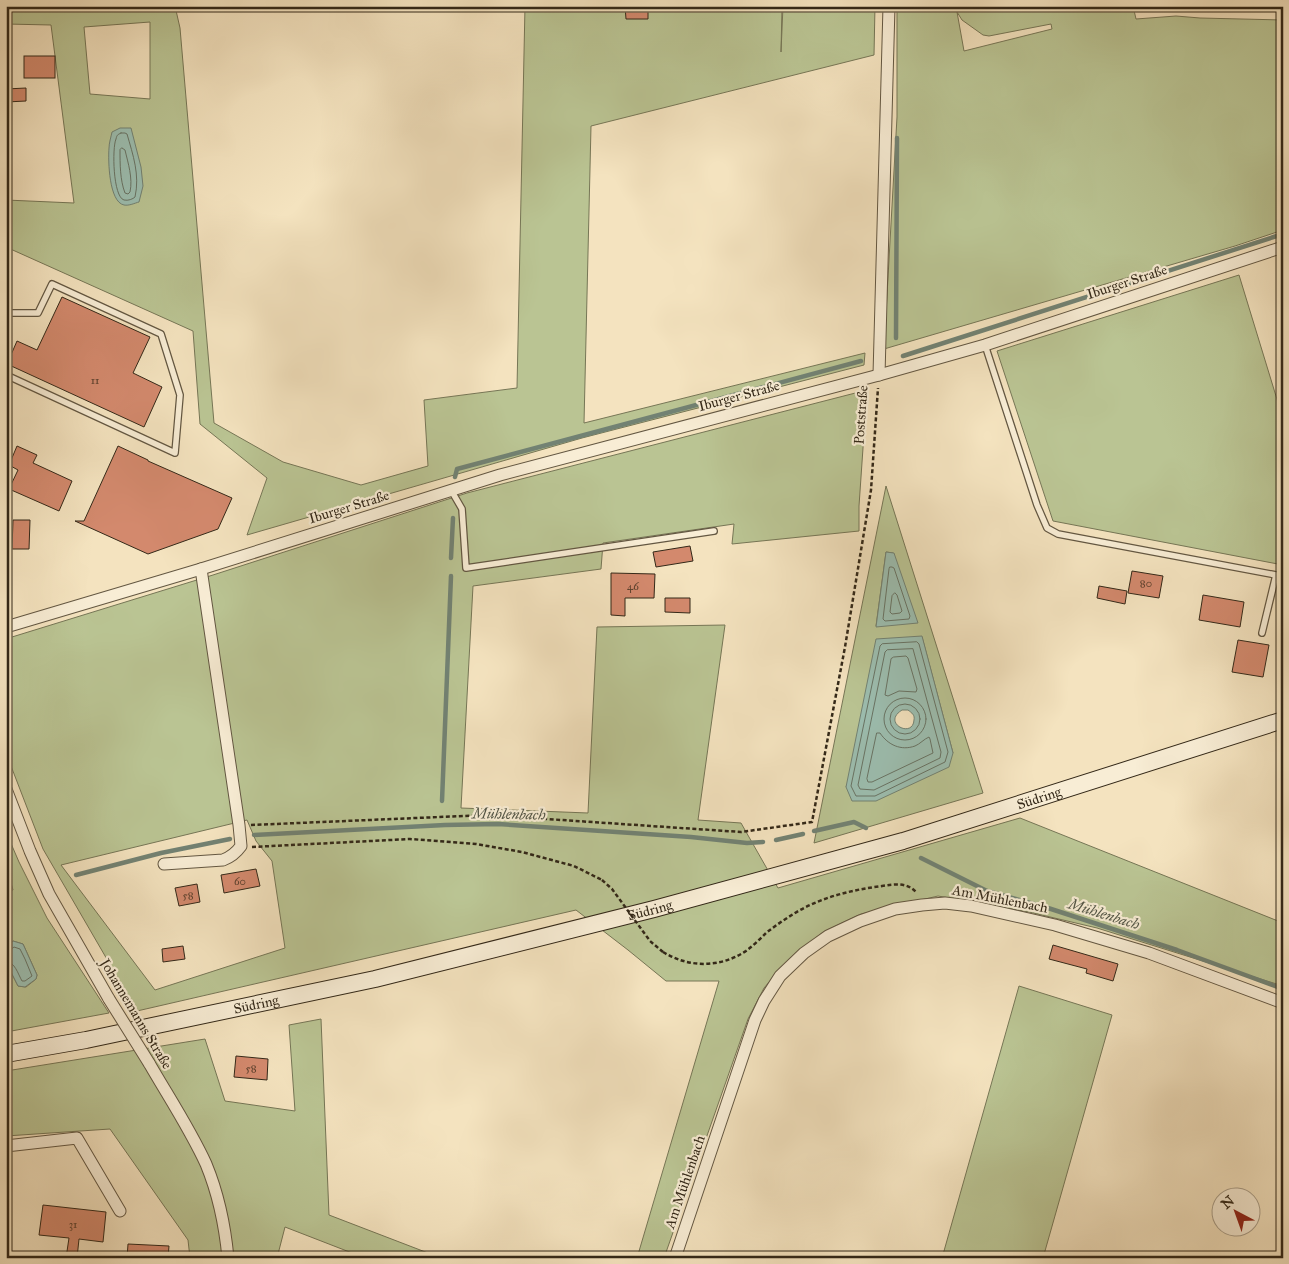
<svg xmlns="http://www.w3.org/2000/svg" width="1289" height="1264" viewBox="0 0 1289 1264" font-family="'IM FELL Great Primer',serif">
<style>
.green{fill:#bac493;stroke:#767656;fill-rule:evenodd}
.water{fill:#9cbeb0;stroke:#728273;fill-rule:evenodd}
.lines{fill:none;stroke-linecap:round;stroke-linejoin:round}
.shore{stroke:#687364;stroke-width:1}
.stream{stroke:#728273;stroke-width:4.5}
.building{fill:#d3896d;stroke:#332818}
.lane-casing{stroke:#635742;stroke-width:8}
.street-casing{stroke:#635742;stroke-width:13}
.secondary-casing{stroke:#332818;stroke-width:18}
.path{stroke:#332818;stroke-width:2.5;stroke-dasharray:4 2.5;stroke-linecap:butt}
.lane{stroke:#f8edd5;stroke-width:5.5}
.street{stroke:#f8edd5;stroke-width:11}
.secondary{stroke:#f8edd5;stroke-width:16}
.street-bridge-casing{stroke:#635742;stroke-width:13;stroke-linecap:butt}
.path-bridge{stroke:#332818;stroke-width:2.5;stroke-dasharray:4 2.5;stroke-linecap:butt}
.street-bridge{stroke:#f8edd5;stroke-width:11}
.labels{text-anchor:middle;dominant-baseline:central;stroke-width:4.5;stroke-linejoin:round;paint-order:stroke}
.number-label{font-size:11px;fill:#5b402d}
.street-label{font-size:14px;fill:#332818;stroke:#f8edd5}
.water-label{font-size:15px;font-style:italic;fill:#525546;stroke:#f8edd5}
</style>
<rect width="100%" height="100%" fill="#f4e3bf"/>
<filter id="stains"><feTurbulence type="fractalNoise" baseFrequency=".004" numOctaves="4"/><feColorMatrix values="0 0 0 0 .2 0 0 0 0 .09 0 0 0 0 .02 0 0 0 .5 -.17"/></filter>
<radialGradient id="worn" r=".72"><stop offset=".6" stop-color="#630" stop-opacity="0"/><stop offset="1" stop-color="#630" stop-opacity=".3"/></radialGradient>
<g class="green">
<path d="M6 6H175L180 28 214 423 283 462 361 485 428 466 424 400 517 388 525 6H782L781 52 783 6H875L874 55 591 126 584 423 865 353 864 365 582 438 247 535 267 478 200 424 193 331 6 247V200L74 203 51 25 6 24ZM150 22V99L90 94 84 27Z"/>
<path d="M897 6H1133L1136 19 1176 16 1200 18 1283 20V230L1235 246 884 349 897 117ZM957 12 962 20 983 35 989 36 1051 24 1052 29 964 51Z"/>
<polygon points="1239,275 1283,419 1283,565 1053,521 997,351"/>
<path d="M867 390 859 506V531L732 544 734 524 603 543 601 569 473 586 461 808 588 813 597 627 725 625 698 820 741 823 778 888 1020 818 1283 923V986L1097 928 1029 912 938 896 861 914 823 932 788 960 764 988 748 1019 664 1258H637L719 981H666L628 950 576 910 137 1011 43 849 11 766 6 742V641L12 637 213 575 467 493ZM247 820 256 841 272 861 285 948 155 990 61 865Z"/>
<path d="M886 486 983 793 814 843ZM886 552 893 553 877 627 876 626ZM922 637 953 753 846 787Z"/>
<polygon points="6,832 19,862 47,918 109,1013 6,1032 6,962 18,986 26,987 36,979 37,975 23,944 13,941 6,947 6,893 13,890 6,865"/>
<polygon points="1019,986 1112,1015 1043,1258 942,1258"/>
<polygon points="321,1019 329,1215 441,1258 365,1258 285,1227 277,1258 190,1258 188,1240 110,1129 6,1136 6,1071 205,1039 225,1101 295,1111 289,1025"/>
</g>
<g class="water">
<path d="M120 128H131L141 167 143 186 139 202C135 203 129 206 124 205 109 202 108 161 109 148 109 143 111 137 112 132Z"/>
<polygon points="886,552 894,553 918,623 876,627"/>
<path d="M922 636 953 753 949 767 876 801H852L846 787 876 639ZM902 710H908C912 713 915 715 914 720 913 739 881 723 902 710Z"/>
<polygon points="13,941 23,944 37,975 36,979 25,987 18,986 6,962 6,947"/>
</g>
<g class="lines">
<g class="shore">
<path d="M121 133H125L127 134C133 155 140 175 135 197 133 199 128 201 124 200 113 197 112 148 116 139 117 135 117 135 121 133Z"/>
<path d="M122 148 125 150C128 163 133 178 130 192L128 194 125 193C120 180 120 164 120 150Z"/>
<polygon points="890,567 892,567 894,568 910,616 909,619 885,621 883,619 889,569"/>
<polygon points="895,593 897,595 902,611 900,613 892,614 890,612 892,596"/>
<polygon points="917,642 919,644 948,752 945,762 875,796 856,796 851,786 880,646 882,644"/>
<polygon points="913,649 941,752 940,758 874,790 860,789 858,785 885,652 887,650"/>
<polygon points="894,657 906,656 908,658 917,689 916,692 899,691 888,696 885,695 891,659"/>
<circle cx="905" cy="719" r="21"/>
<circle cx="905" cy="719" r="15"/>
<path d="M877 733H880C888 745 901 751 915 746 920 744 924 739 929 737L930 739 933 753 872 782H868L867 779Z"/>
<path d="M6 950H10L14 947 20 949 25 959 32 976 25 981H22C18 974 15 962 6 961"/>
</g>
<g class="stream">
<polyline points="896,338 897,138"/>
<polyline points="903,356 1283,234"/>
<polyline points="455,477 457,469 861,361"/>
<polyline points="451,558 453,518"/>
<polyline points="442,801 451,576"/>
<polyline points="814,831 854,822 866,828"/>
<polyline points="254,835 445,825 498,824 691,837 747,843 763,842"/>
<polyline points="776,840 803,834"/>
<polyline points="921,858 987,891 1048,908 1177,950 1283,989"/>
<polyline points="76,875 161,853 230,839"/>
</g>
</g>
<g class="building">
<polygon points="625,6 648,6 648,19 626,19"/>
<rect x="24" y="56" width="31" height="22"/>
<polygon points="26,88 26,101 6,102 6,89"/>
<polygon points="62,297 150,337 133,373 162,387 144,427 7,364 17,341 37,350"/>
<polygon points="17,446 37,455 33,463 72,481 59,511 9,489 18,470 9,465"/>
<polygon points="118,446 148,460 148,461 232,498 218,529 148,554 75,521 84,521"/>
<polygon points="13,520 30,520 29,549 12,549"/>
<polygon points="690,546 693,561 656,567 653,552"/>
<polygon points="1132,571 1163,576 1159,598 1128,593"/>
<polygon points="611,573 655,574 654,598 625,598 625,616 611,615"/>
<polygon points="1099,586 1127,591 1125,604 1097,598"/>
<polygon points="1203,595 1244,602 1240,627 1199,620"/>
<polygon points="665,598 690,598 690,613 665,612"/>
<polygon points="1238,640 1269,645 1263,677 1232,672"/>
<polygon points="256,869 260,886 224,893 221,875"/>
<polygon points="197,884 200,902 179,906 175,888"/>
<polygon points="1053,945 1118,964 1113,981 1086,973 1087,969 1049,959"/>
<polygon points="183,946 185,959 163,962 162,949"/>
<polygon points="236,1056 268,1059 267,1080 234,1077"/>
<polygon points="43,1205 106,1212 103,1242 79,1239 77,1258 66,1258 69,1238 39,1235"/>
<polygon points="128,1244 169,1246 168,1258 127,1258"/>
</g>
<g class="lines">
<defs>
<g id="lane">
<polyline points="6,313 38,313 52,284 161,334 180,395 175,453 6,375"/>
<polyline points="985,345 1037,505 1047,528 1058,534 1276,575 1262,633"/>
<polyline points="451,490 462,509 466,568 714,531"/>
</g>
<g id="street">
<polyline points="879,375 889,6"/>
<polyline points="6,627 201,569 500,475 879,375 985,345 1283,247"/>
<polyline points="6,789 30,851 49,894 109,999"/>
<path d="M164 864 223 860C231 857 236 853 241 846L239 825 201 569"/>
<path d="M149 1063C168 1096 190 1129 206 1164 218 1193 225 1226 228 1258"/>
<polyline points="6,1146 77,1138 120,1211"/>
<polyline points="675,1258 755,1020 764,1001 780,976 804,953 828,936 860,921 895,909 922,905 945,903 971,906 1055,925 1149,953 1283,1003"/>
</g>
<g id="secondary">
<path id="s1" d="M6 1054 86 1040 375 979 654 909 903 841 1283 720"/>
</g>
</defs>
<use href="#lane" class="lane-casing"/>
<use href="#street" class="street-casing"/>
<use href="#secondary" class="secondary-casing"/>
<g class="path">
<polyline points="251,825 487,815 741,832 812,822 845,647 871,490 878,388"/>
<polyline points="252,847 410,839 476,844 522,852 574,866 602,880"/>
<path d="M663 952C689 968 720 968 746 951 753 946 760 939 766 933 775 926 785 919 795 913 822 897 851 890 882 886 896 884 907 882 917 893"/>
</g>
<use href="#lane" class="lane"/>
<use href="#street" class="street"/>
<use href="#secondary" class="secondary"/>
<defs>
<polyline id="street-bridge" points="109,999 149,1063"/>
</defs>
<use href="#street-bridge" class="street-bridge-casing"/>
<polyline class="path-bridge" points="602,880 612,889 650,941 663,952"/>
<use href="#street-bridge" class="street-bridge"/>
</g>
<g class="labels">
<g class="number-label">
<text x="95" y="380">11</text>
<text x="1146" y="583">80</text>
<text x="633" y="586">46</text>
<text x="240" y="881">60</text>
<text x="188" y="895">58</text>
<text x="251" y="1068">58</text>
<text x="73" y="1224">31</text>
</g>
<g class="street-label">
<text transform="translate(1127 282) rotate(-18)">Iburger Straße</text>
<text transform="translate(739 396) rotate(-15)">Iburger Straße</text>
<text transform="translate(861 415) rotate(-86)">Poststraße</text>
<text transform="translate(349 507) rotate(-17)">Iburger Straße</text>
<text stroke="none"><textPath href="#s1" startOffset="1065">Südring</textPath></text>
<text transform="translate(1000 899) rotate(11)">Am Mühlenbach</text>
<text stroke="none"><textPath href="#s1" startOffset="660">Südring</textPath></text>
<text stroke="none"><textPath href="#s1" startOffset="255">Südring</textPath></text>
<text transform="translate(136 1014) rotate(59)">Johannemanns Straße</text>
<text transform="translate(685 1182) rotate(-71)">Am Mühlenbach</text>
</g>
<g class="water-label">
<text transform="translate(509 814) rotate(1)">Mühlenbach</text>
<text transform="translate(1104 914) rotate(17)">Mühlenbach</text>
</g>
</g>
<rect width="1289" height="1264" fill="none" stroke="#f4e3bf" stroke-width="25"/>
<rect x="8" y="8" width="1274" height="1249" fill="none" stroke="#332818" stroke-width="2.5"/>
<rect x="12" y="12" width="1264" height="1239" fill="none" stroke="#332818"/>
<g transform="translate(1236 1212) rotate(319)"><circle r="24" fill="#f8edd5" stroke="#a99e89"/>
<path d="M0-4L9 19L0 12L-9 19Z" fill="#8f2418"/>
<text y="-8" font-size="14" font-weight="bold" text-anchor="middle" fill="#332818">N</text>
</g>
<rect width="100%" height="100%" filter="url(#stains)"/>
<rect width="100%" height="100%" fill="url(#worn)"/>
</svg>
